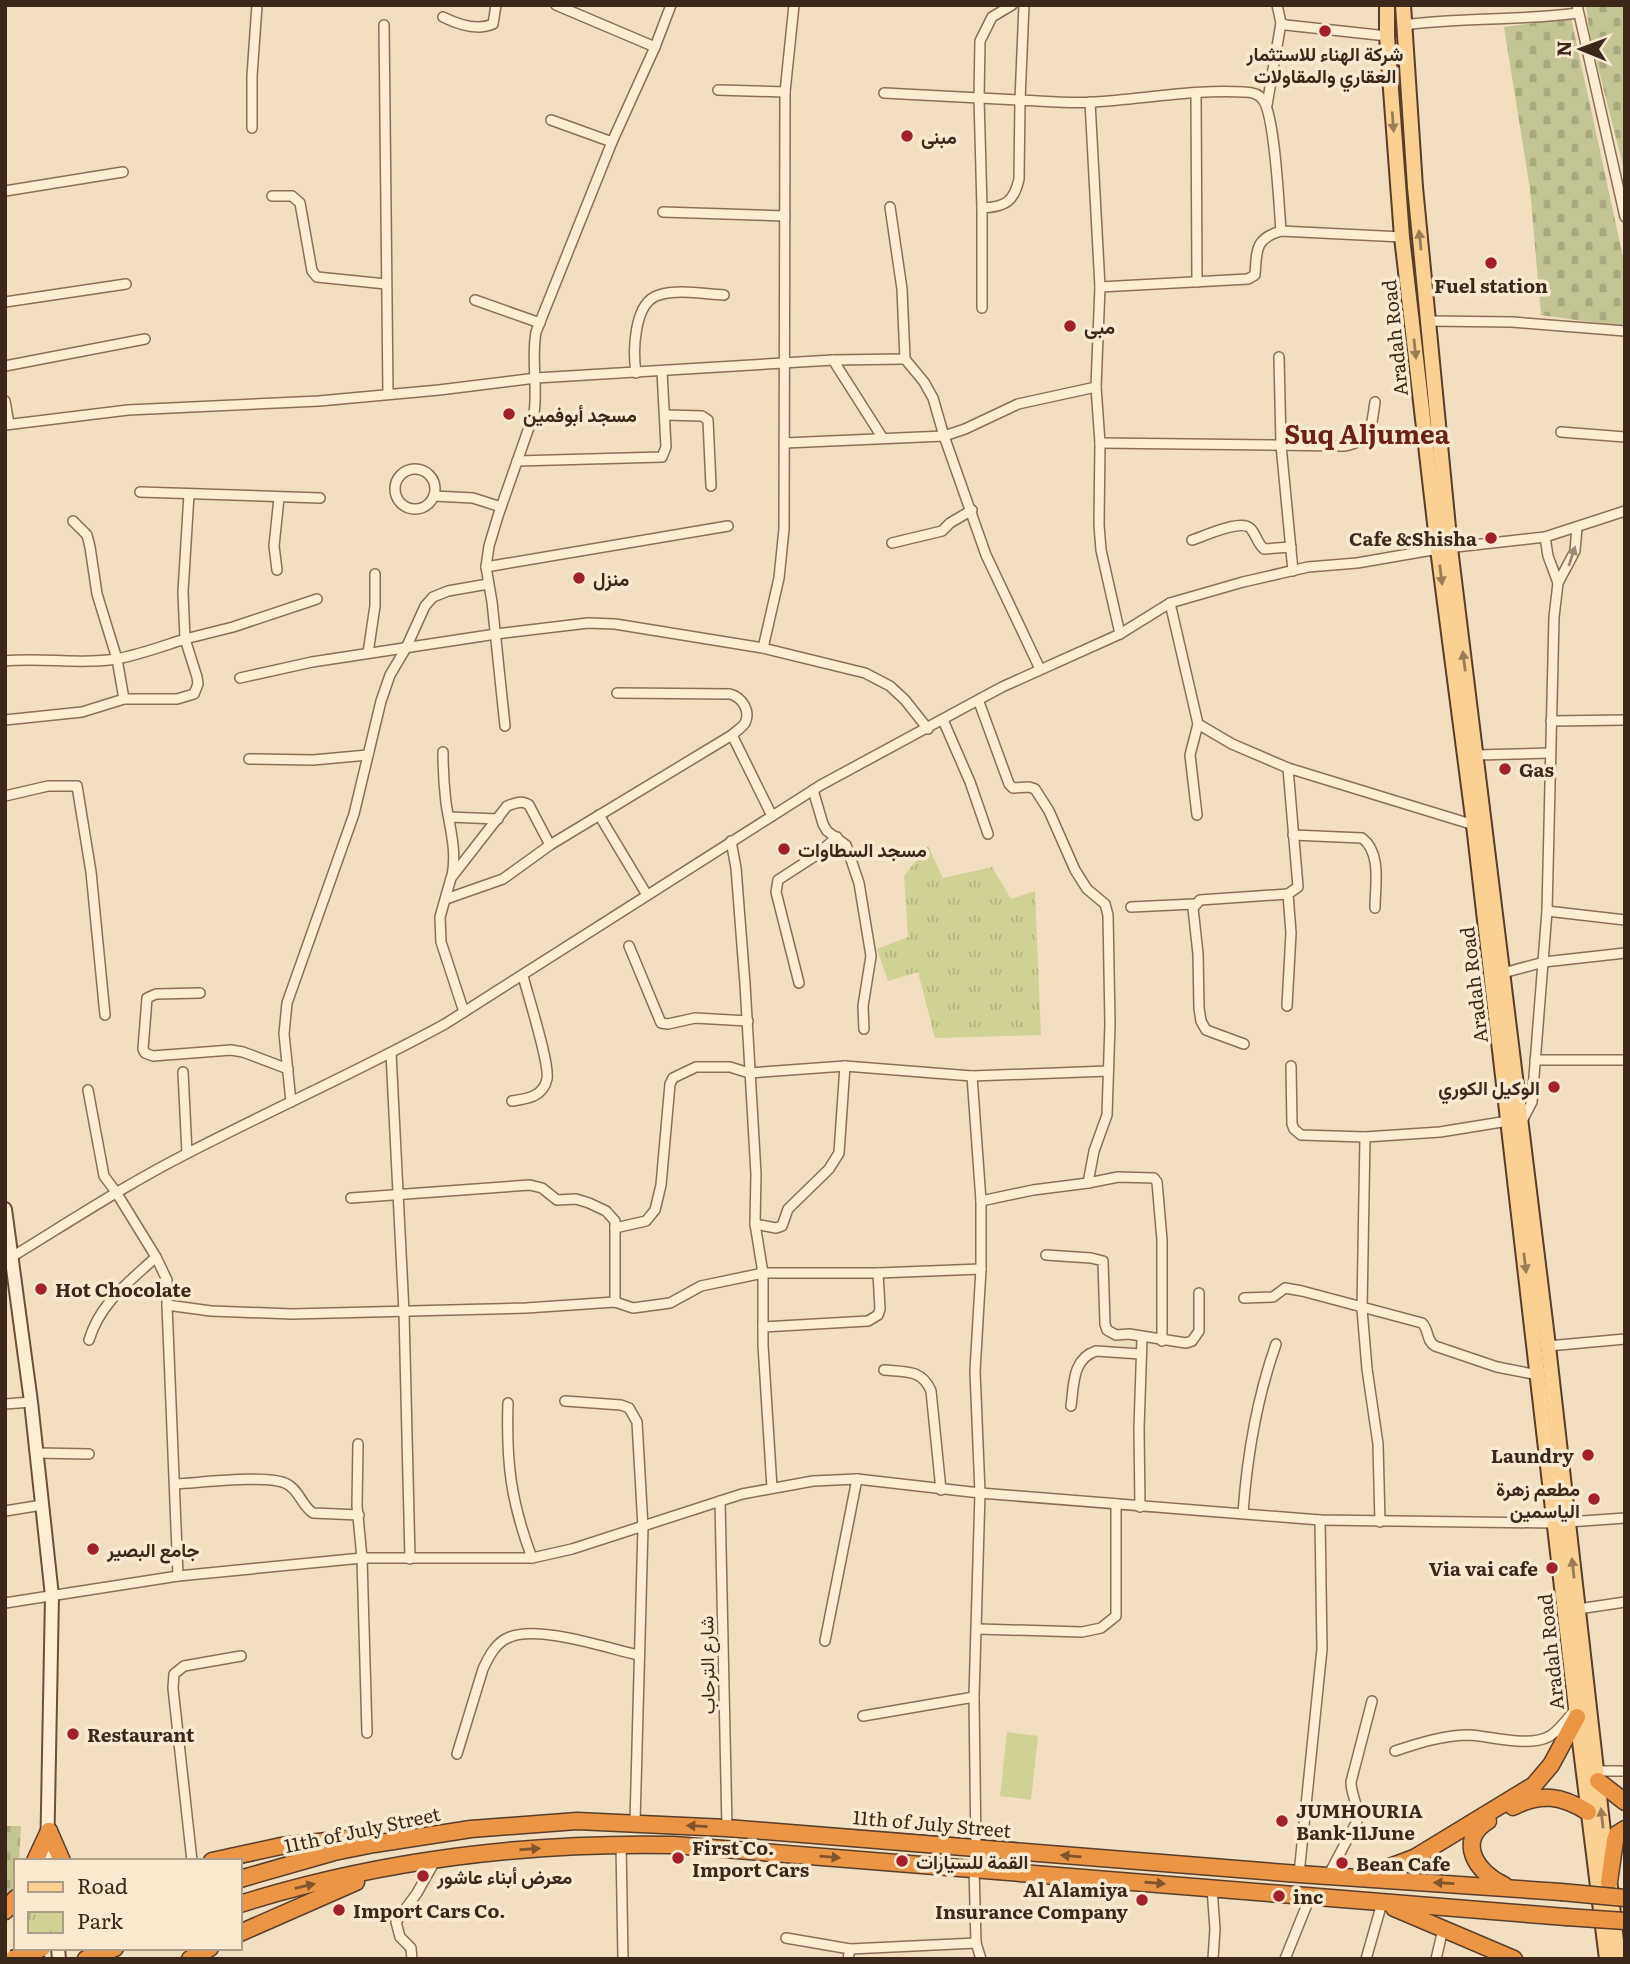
<svg xmlns="http://www.w3.org/2000/svg" width="1630" height="1964" viewBox="0 0 1630 1964" font-family="Literata,Vazirmatn,serif">
<style>
.cemetery{fill:url(#cemetery-stones)}
.park{fill:url(#park-tufts)}
.pitch{fill:#cfd292}
.lines{fill:none;stroke-linecap:round;stroke-linejoin:round}
.street-casing{stroke:#8d6e55;stroke-width:12}
.secondary-casing{stroke:#6f4f39;stroke-width:16}
.primary-casing{stroke:#5a3d2a;stroke-width:18}
.highway-casing{stroke:#5a3d2a;stroke-width:19}
.street{stroke:#fcedd3;stroke-width:9}
.secondary{stroke:#fcedd3;stroke-width:12}
.primary{stroke:#fad192;stroke-width:14}
.highway{stroke:#eb9546;stroke-width:16}
.highway-bridge-casing{stroke:#5a3d2a;stroke-width:19;stroke-linecap:butt}
.highway-bridge{stroke:#eb9546;stroke-width:16}
.oneway{fill:#9a7c56}
.oneway2{fill:#9c8a77}
.oneway3{fill:#81542c}
.poi-dot{fill:#a31f2a;stroke:#f9eacf;stroke-width:2.5}
.labels{text-anchor:middle;dominant-baseline:central;stroke-width:7;stroke-linejoin:round;paint-order:stroke}
.poi-label{font-size:19px;font-weight:bold;fill:#3b281b;stroke:#f9eacf;text-anchor:start}
.street-label{font-size:19px;fill:#3b281b;stroke:#f9eacf}
.district-label{font-size:26px;font-weight:bold;fill:#6c2116;stroke:#f9eacf}
</style>
<defs>
<pattern id="cemetery-stones" width="16" height="16" patternUnits="userSpaceOnUse" patternTransform="scale(1.75)"><rect width="16" height="16" fill="#c3c592"/><path d="M2 7V4a2 2 0 0 1 4 0v3zM10 15v-3a2 2 0 0 1 4 0v3z" fill="#a8a97d"/></pattern>
<pattern id="park-tufts" width="24" height="20" patternUnits="userSpaceOnUse" patternTransform="scale(1.75)"><rect width="24" height="20" fill="#cfd292"/><path d="M3 7l-1-3M5 7V3M7 7l1-3M15 17l-1-3M17 17v-4M19 17l1-3" fill="none" stroke="#b3b47d"/></pattern>
</defs>
<rect width="100%" height="100%" fill="#f2dfbf"/>
<g class="cemetery">
<polygon points="1586,5 1625,5 1625,173 1590,36"/>
<polygon points="1571,18 1625,266 1625,327 1541,315 1530,189 1504,27"/>
<path d="M5 1826H21L19 1861H16C16 1878 19 1886 5 1898Z"/>
</g>
<polygon class="park" points="928,846 943,878 992,867 1011,899 1035,891 1041,1035 935,1038 918,972 888,981 877,949 908,937 904,876"/>
<polygon class="pitch" points="1007,1732 1038,1736 1031,1800 1000,1796"/>
<g class="lines">
<defs>
<g id="street">
<polyline points="556,5 655,47"/>
<polyline points="1277,5 1281,23 1286,25 1387,36"/>
<polyline points="1577,5 1625,217"/>
<path d="M443 17C457 24 477 31 493 24L496 5"/>
<polyline points="384,25 388,394"/>
<path d="M1404 25C1462 17 1520 21 1578 13"/>
<polyline points="718,90 785,92"/>
<polyline points="884,93 1020,100 1024,5"/>
<polyline points="1196,94 1197,282"/>
<polyline points="1090,102 1100,287 1096,387 1100,443 1099,525 1101,550 1120,634"/>
<polyline points="1267,105 1281,23"/>
<polyline points="551,120 612,142"/>
<polyline points="252,128 252,76 257,5"/>
<polyline points="5,191 123,172"/>
<polyline points="272,196 292,196 300,203 312,271 317,277 386,284"/>
<polyline points="890,207 902,289 905,359 924,382 933,398 944,436 986,555 1040,669"/>
<polyline points="982,208 979,98 980,41 992,17 1012,5"/>
<polyline points="663,212 785,216"/>
<path d="M1100 287 1248 279 1255 275C1257 251 1254 239 1281 231L1402 237"/>
<polyline points="475,300 540,323"/>
<polyline points="5,302 126,284"/>
<path d="M982 308V208C1005 207 1014 202 1019 179L1020 100C1045 101 1070 104 1095 102 1142 99 1198 89 1244 92 1251 92 1259 94 1263 100 1275 116 1279 206 1281 231"/>
<polyline points="1428,321 1512,322 1625,331"/>
<polyline points="1279,357 1281,445 1293,571"/>
<polyline points="833,360 882,437"/>
<polyline points="5,366 145,339"/>
<path d="M636 373C633 353 633 302 659 295 678 289 704 294 724 295"/>
<polyline points="5,401 9,424"/>
<polyline points="665,415 702,416 708,420 711,486"/>
<polyline points="5,425 128,410 319,401 439,390 536,378 833,360 905,359"/>
<polyline points="1561,432 1625,437"/>
<polyline points="785,443 944,436 965,429 1018,404 1096,387"/>
<path d="M1100 443 1344 446C1373 441 1371 427 1375 402"/>
<polyline points="517,461 662,457 666,447 662,371"/>
<circle cx="415" cy="489" r="20"/>
<polyline points="140,492 320,498"/>
<polyline points="189,494 183,592 185,639 233,627 317,599"/>
<polyline points="434,496 473,498 501,507"/>
<polyline points="73,521 87,535 90,547 97,594 117,659 124,699"/>
<polyline points="1545,537 1548,556 1558,583"/>
<path d="M1192 540C1205 536 1242 518 1251 529 1257 536 1257 543 1264 549L1291 547"/>
<polyline points="892,543 942,531 950,523 972,510"/>
<polyline points="486,567 728,526"/>
<polyline points="277,570 274,546 279,498"/>
<polyline points="1170,603 1198,724 1232,744 1288,768 1474,825"/>
<polyline points="763,648 779,578 784,529 785,92 794,5"/>
<polyline points="368,653 375,606 375,574"/>
<path d="M5 661C42 657 79 665 116 659 139 655 163 646 185 639L197 677 198 684 194 694 177 699H124L82 712 5 720"/>
<polyline points="240,678 312,662 496,634 588,623 615,624 763,648 865,673 890,686 905,700 928,729"/>
<polyline points="979,702 1009,784 1013,788 1029,787 1035,789 1049,811 1075,870 1087,889 1105,904 1108,915 1110,1024 1107,1115 1094,1151 1088,1183"/>
<polyline points="943,720 970,782 988,834"/>
<polyline points="1551,721 1625,720"/>
<path d="M505 726 492 602 486 567 489 546 498 516 534 413C538 386 531 359 536 332L612 142 655 47 671 5"/>
<polyline points="732,735 772,816"/>
<path d="M443 752C443 769 444 786 446 803 450 829 457 851 452 876"/>
<polyline points="1476,755 1550,753"/>
<polyline points="249,759 313,760 368,755"/>
<polyline points="813,790 823,824 827,831 846,845 859,883 871,956 863,1006 864,1029"/>
<polyline points="5,796 48,786 77,786 91,872 105,1015"/>
<polyline points="599,815 647,895"/>
<polyline points="1197,815 1190,755 1198,724"/>
<polyline points="449,817 498,819"/>
<path d="M1293 835 1362 838C1382 853 1375 886 1375 908"/>
<polyline points="731,841 736,868 745,984 756,1174 755,1224 763,1273 763,1345 772,1488"/>
<path d="M446 899 503 879 550 845 732 735C736 731 742 728 745 723 751 711 742 697 730 694L617 693"/>
<polyline points="1131,907 1194,904"/>
<polyline points="1547,911 1625,920"/>
<polyline points="629,946 661,1023 668,1024 695,1018 748,1021"/>
<polyline points="1503,973 1544,962 1625,953"/>
<polyline points="799,983 776,892 778,880 815,856 837,837"/>
<polyline points="200,993 156,994 147,998 143,1049 145,1053 153,1056 231,1050 243,1052 288,1069"/>
<polyline points="1287,1006 1291,933 1288,894 1298,887 1288,768"/>
<path d="M464 1012 441 942 440 917 451 878 507 806C515 803 522 800 529 805L550 845"/>
<polyline points="1244,1044 1206,1030 1201,1021 1199,1008 1198,954 1193,908 1200,900 1288,894"/>
<polyline points="391,1053 404,1312 410,1559"/>
<polyline points="1535,1060 1625,1060"/>
<polyline points="1291,1066 1292,1124 1294,1129 1301,1135 1365,1137 1440,1132 1508,1121"/>
<polyline points="183,1072 187,1153"/>
<polyline points="972,1076 981,1201 981,1269 975,1371 980,1493 974,1697 976,1849"/>
<polyline points="88,1090 104,1176 116,1192 156,1257 167,1280 167,1305 211,1311 292,1314 526,1308 615,1302 633,1308 670,1303 701,1286 763,1273 878,1273 981,1269"/>
<path d="M512 1101C527 1099 543 1097 547 1079 550 1064 528 996 523 976"/>
<polyline points="291,1102 284,1034 287,1003 354,814 381,701 390,675 406,648 425,606 433,597 448,591 488,584"/>
<polyline points="1521,1123 1532,1102 1547,911 1554,617 1558,583 1575,551 1577,527"/>
<polyline points="1365,1137 1362,1309 1367,1369 1378,1444 1380,1522"/>
<polyline points="351,1198 530,1185 542,1188 557,1200 576,1199 589,1203 606,1211 615,1221 615,1228"/>
<polyline points="981,1201 1033,1190 1088,1183 1118,1177 1154,1178 1157,1182 1162,1240 1162,1341"/>
<polyline points="755,1224 776,1228 782,1226 788,1209 829,1169 839,1153 845,1066"/>
<polyline points="1046,1255 1091,1258 1103,1261 1105,1324 1107,1330 1116,1335 1129,1334 1186,1343 1192,1341 1199,1331 1199,1293"/>
<path d="M5 1261C66 1224 125 1185 188 1153 273 1109 361 1070 445 1024L821 785 1002 687 1120 634 1170 603 1243 582 1308 567 1357 563 1438 549 1545 537 1625 511"/>
<path d="M1244 1298 1273 1297 1285 1288 1302 1291 1422 1323C1429 1329 1426 1341 1435 1346L1497 1367 1538 1375"/>
<polyline points="615,1302 615,1228 646,1221 655,1210 661,1185 670,1084 673,1078 696,1067 730,1067 749,1073 845,1066 972,1076 1108,1071"/>
<polyline points="167,1305 178,1576"/>
<polyline points="763,1327 868,1321 878,1315 880,1309 878,1273"/>
<path d="M89 1340C100 1303 128 1283 156 1257"/>
<polyline points="1548,1346 1625,1339"/>
<path d="M884 1370C905 1372 922 1369 931 1391L941 1490"/>
<polyline points="565,1401 621,1405 629,1408 637,1422 643,1527 635,1822"/>
<path d="M508 1403C506 1463 511 1502 532 1558"/>
<polyline points="5,1404 31,1402"/>
<path d="M1071 1406C1074 1385 1072 1359 1096 1351L1141 1354"/>
<polyline points="358,1444 357,1506 362,1558 367,1733"/>
<polyline points="37,1453 89,1454"/>
<path d="M175 1484C200 1483 268 1474 287 1484 299 1490 302 1506 313 1513L359 1515"/>
<polyline points="720,1501 727,1828"/>
<polyline points="1140,1507 1139,1428 1142,1338"/>
<polyline points="5,1511 42,1505"/>
<path d="M1243 1513C1247 1457 1257 1398 1276 1344"/>
<polyline points="1568,1522 1625,1518"/>
<polyline points="5,1603 178,1576 362,1558 532,1558 572,1549 742,1494 813,1481 857,1479 980,1493 1320,1520 1554,1523"/>
<polyline points="1578,1609 1625,1602"/>
<polyline points="978,1629 1082,1632 1101,1628 1116,1616 1116,1504"/>
<polyline points="825,1641 857,1479"/>
<polyline points="863,1716 974,1697"/>
<path d="M1395 1751C1419 1743 1444 1735 1469 1735 1491 1736 1529 1748 1550 1736 1559 1730 1566 1721 1572 1713"/>
<path d="M457 1754 483 1669C489 1656 496 1642 510 1637 539 1625 607 1648 638 1655"/>
<polyline points="1596,1771 1625,1771"/>
<polyline points="621,1844 623,1959"/>
<polyline points="192,1861 173,1688 174,1674 184,1666 241,1656"/>
<polyline points="974,1868 976,1943 981,1959"/>
<polyline points="1299,1874 1322,1649 1320,1520"/>
<path d="M1328 1876 1357 1821C1360 1807 1351 1796 1351 1782L1372 1701"/>
<polyline points="1212,1888 1215,1929 1213,1959"/>
<polyline points="786,1938 850,1949 848,1959"/>
<polyline points="850,1949 976,1943"/>
<polyline points="412,1959 411,1948 400,1937 396,1922 417,1893 435,1861"/>
<polyline points="1285,1959 1310,1897"/>
<polyline points="1366,1959 1382,1903"/>
<polyline points="1436,1959 1443,1929"/>
</g>
<g id="secondary">
<polyline points="5,1209 31,1402 52,1596 47,1861"/>
<polyline points="58,1948 59,1959"/>
</g>
<g id="primary">
<polyline points="1387,5 1387,36 1402,237 1438,549 1474,825 1577,1717 1607,1959"/>
<polyline points="1403,5 1415,187 1450,548 1548,1346 1607,1867"/>
<polyline points="1610,1887 1618,1959"/>
</g>
<g id="highway">
<polyline points="1598,1781 1625,1802"/>
<path d="M1513 1807C1541 1792 1562 1796 1588 1812"/>
<path d="M1488 1821C1455 1841 1478 1874 1504 1885"/>
<polyline points="49,1831 62,1861"/>
<polyline points="35,1861 49,1831"/>
<polyline points="212,1861 281,1846 373,1836"/>
<polyline points="1368,1875 1414,1858 1534,1785 1551,1765 1577,1717"/>
<polyline points="240,1879 334,1852 374,1844 471,1829 577,1821 727,1828 1299,1874 1561,1892"/>
<polyline points="1609,1882 1615,1840 1617,1834 1625,1829"/>
<path d="M240 1904C379 1860 529 1842 674 1845L1566 1917"/>
<polyline points="1394,1908 1514,1959"/>
<polyline points="5,1911 16,1898"/>
<polyline points="240,1933 356,1882"/>
<polyline points="86,1959 115,1948"/>
<polyline points="190,1959 210,1948"/>
</g>
</defs>
<use href="#street" class="street-casing"/>
<use href="#secondary" class="secondary-casing"/>
<use href="#primary" class="primary-casing"/>
<use href="#highway" class="highway-casing"/>
<use href="#street" class="street"/>
<use href="#secondary" class="secondary"/>
<use href="#primary" class="primary"/>
<use href="#highway" class="highway"/>
<defs>
<g id="highway-bridge">
<polyline points="1561,1892 1625,1898"/>
<polyline points="1566,1917 1625,1921"/>
<polyline points="13,1959 42,1948"/>
</g>
</defs>
<use href="#highway-bridge" class="highway-bridge-casing"/>
<use href="#highway-bridge" class="highway-bridge"/>
</g>
<defs><path id="oneway-solid" d="M-6-.8H1V-3.2L6.5 0L1 3.2V.8H-6Z" transform="scale(1.75)"/></defs>
<g class="oneway">
<use href="#oneway-solid" transform="translate(1393 122) rotate(86)"/>
<use href="#oneway-solid" transform="translate(1420 240) rotate(-96)"/>
<use href="#oneway-solid" transform="translate(1415 349) rotate(84)"/>
<use href="#oneway-solid" transform="translate(1441 575) rotate(83)"/>
<use href="#oneway-solid" transform="translate(1464 661) rotate(-97)"/>
<use href="#oneway-solid" transform="translate(1525 1263) rotate(83)"/>
<use href="#oneway-solid" transform="translate(1573 1568) rotate(-96)"/>
<use href="#oneway-solid" transform="translate(1602 1818) rotate(-96)"/>
</g>
<use class="oneway2" href="#oneway-solid" transform="translate(1572 556) rotate(-72)"/>
<g class="oneway3">
<use href="#oneway-solid" transform="translate(697 1826) rotate(-177)"/>
<use href="#oneway-solid" transform="translate(530 1849) rotate(-4)"/>
<use href="#oneway-solid" transform="translate(1071 1856) rotate(-175)"/>
<use href="#oneway-solid" transform="translate(830 1857) rotate(5)"/>
<use href="#oneway-solid" transform="translate(1155 1883) rotate(5)"/>
<use href="#oneway-solid" transform="translate(1444 1883) rotate(-177)"/>
<use href="#oneway-solid" transform="translate(305 1886) rotate(-13)"/>
</g>
<g class="poi-dot">
<circle cx="1325" cy="31" r="7"/>
<circle cx="907" cy="136" r="7"/>
<circle cx="1491" cy="263" r="7"/>
<circle cx="1070" cy="326" r="7"/>
<circle cx="509" cy="414" r="7"/>
<circle cx="1491" cy="538" r="7"/>
<circle cx="579" cy="578" r="7"/>
<circle cx="1505" cy="769" r="7"/>
<circle cx="784" cy="849" r="7"/>
<circle cx="1554" cy="1087" r="7"/>
<circle cx="41" cy="1289" r="7"/>
<circle cx="1588" cy="1455" r="7"/>
<circle cx="1594" cy="1499" r="7"/>
<circle cx="93" cy="1549" r="7"/>
<circle cx="1552" cy="1568" r="7"/>
<circle cx="73" cy="1734" r="7"/>
<circle cx="1282" cy="1821" r="7"/>
<circle cx="678" cy="1858" r="7"/>
<circle cx="902" cy="1861" r="7"/>
<circle cx="1342" cy="1863" r="7"/>
<circle cx="423" cy="1876" r="7"/>
<circle cx="1279" cy="1896" r="7"/>
<circle cx="1142" cy="1900" r="7"/>
<circle cx="339" cy="1910" r="7"/>
</g>
<g class="labels">
<g class="poi-label">
<text x="1325" y="53" text-anchor="middle">شركة الهناء للاستثمار<tspan x="1325" dy="22">العقاري والمقاولات</tspan></text>
<text x="921" y="136">مبنى</text>
<text x="1491" y="285" text-anchor="middle">Fuel station</text>
<text x="1084" y="326">مبى</text>
<text x="523" y="414">مسجد أبوفمين</text>
<text x="1477" y="538" text-anchor="end">Cafe &amp;Shisha</text>
<text x="593" y="578">منزل</text>
<text x="1519" y="769">Gas</text>
<text x="798" y="849">مسجد السطاوات</text>
<text x="1540" y="1087" text-anchor="end">الوكيل الكوري</text>
<text x="55" y="1289">Hot Chocolate</text>
<text x="1574" y="1455" text-anchor="end">Laundry</text>
<text x="1580" y="1488" text-anchor="end">مطعم زهرة<tspan x="1580" dy="22">الياسمين</tspan></text>
<text x="107" y="1549">جامع البصير</text>
<text x="1538" y="1568" text-anchor="end">Via vai cafe</text>
<text x="87" y="1734">Restaurant</text>
<text x="1296" y="1810">JUMHOURIA<tspan x="1296" dy="22">Bank-11June</tspan></text>
<text x="692" y="1847">First Co.<tspan x="692" dy="22">Import Cars</tspan></text>
<text x="916" y="1861">القمة للسيارات</text>
<text x="1356" y="1863">Bean Cafe</text>
<text x="437" y="1876">معرض أبناء عاشور</text>
<text x="1128" y="1889" text-anchor="end">Al Alamiya<tspan x="1128" dy="22">Insurance Company</tspan></text>
<text x="1293" y="1896">inc</text>
<text x="353" y="1910">Import Cars Co.</text>
</g>
<g class="street-label">
<text transform="translate(1394 338) rotate(-96)">Aradah Road</text>
<text transform="translate(1473 985) rotate(-97)">Aradah Road</text>
<text transform="translate(1550 1652) rotate(-96)">Aradah Road</text>
<text transform="translate(706 1665) rotate(-91)">شارع الترحاب</text>
<text transform="translate(932 1823) rotate(5)">11th of July Street</text>
<text transform="translate(362 1829) rotate(-12)">11th of July Street</text>
</g>
<g class="district-label">
<text x="1367" y="432">Suq Aljumea</text>
</g>
</g>
<rect width="1630" height="1964" fill="none" stroke="#3b281b" stroke-width="14"/>
<rect x="14" y="1859" width="228" height="91" fill="#f9eacf" stroke="#ad9c87" stroke-width="2"/>
<rect x="28" y="1882" width="35" height="10" fill="#fad192" stroke="#ad9c87" stroke-width="2"/>
<text x="77" y="1894" font-size="21" fill="#3b281b">Road</text>
<rect x="28" y="1912" width="35" height="21" fill="url(#park-tufts)" stroke="#ad9c87" stroke-width="2"/>
<text x="77" y="1929" font-size="21" fill="#3b281b">Park</text>
<g transform="translate(1581 49) rotate(271)" stroke="#f9eacf" stroke-width="5" paint-order="stroke">
<path d="M0-5L12 26L0 18L-12 26Z" fill="#3b281b"/>
<text y="-10" font-size="19" font-weight="bold" text-anchor="middle" fill="#3b281b">N</text>
</g>
</svg>
